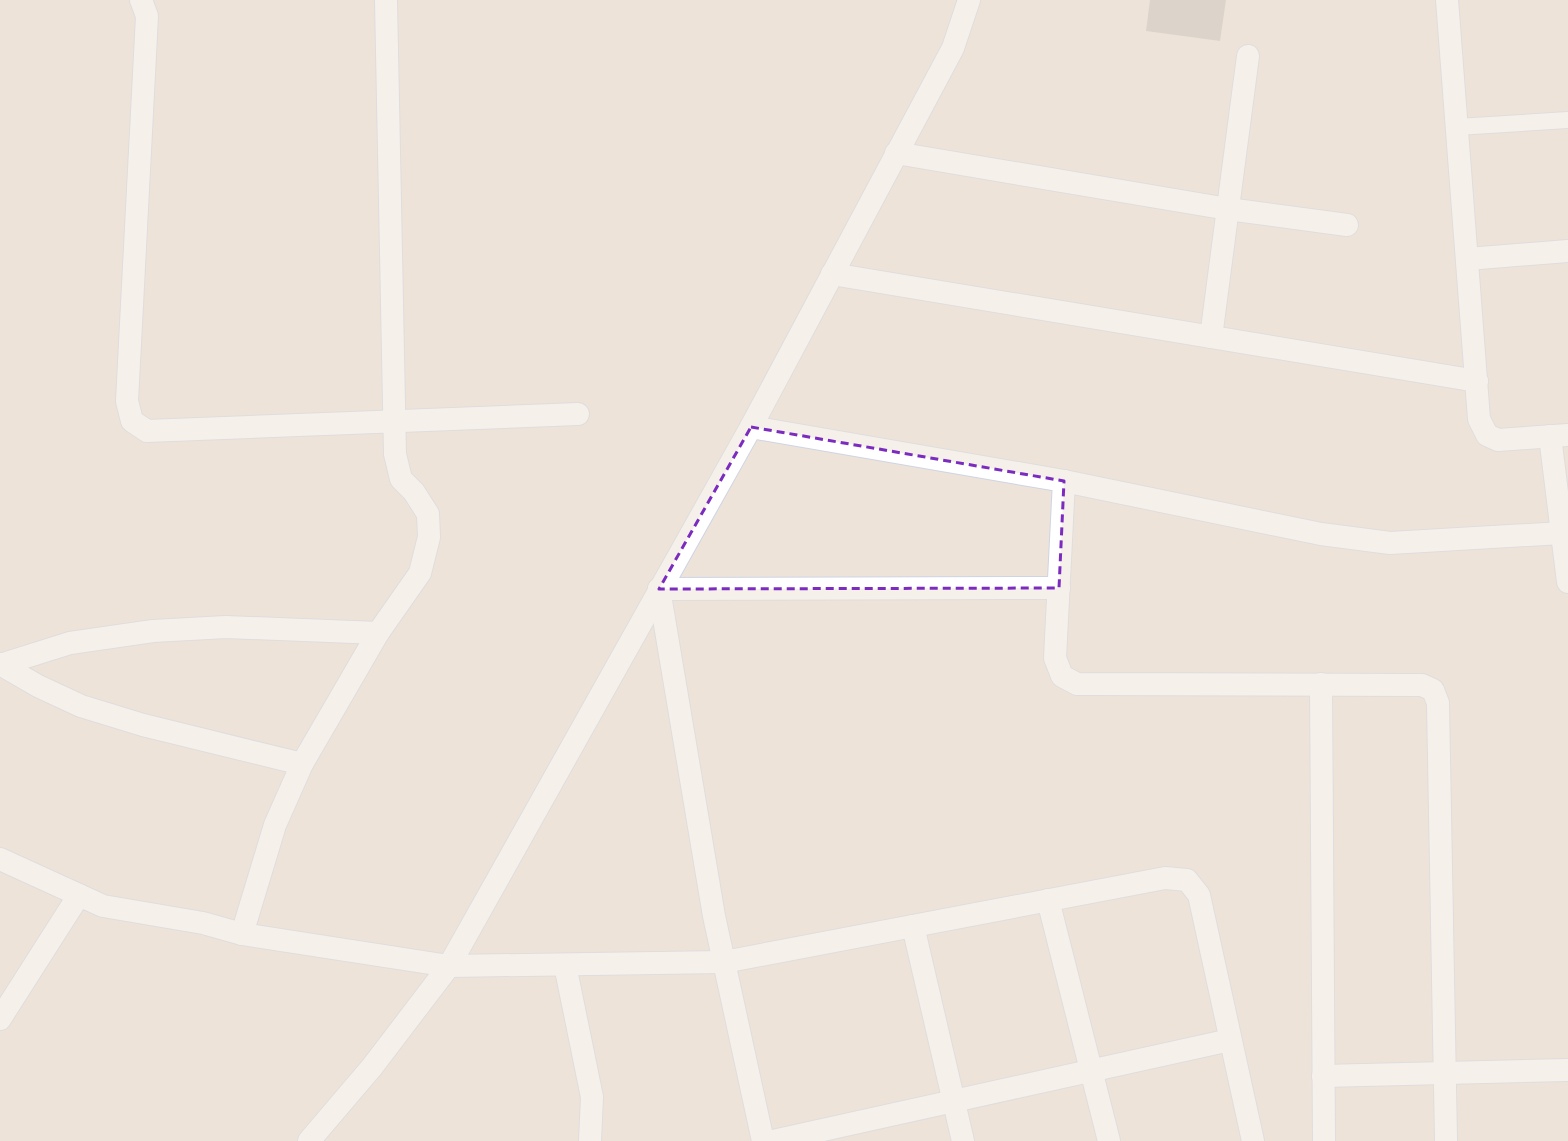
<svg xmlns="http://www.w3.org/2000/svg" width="1568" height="1141" viewBox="0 0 1568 1141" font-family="'Golos Text',sans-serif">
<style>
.building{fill:#c8c0b9}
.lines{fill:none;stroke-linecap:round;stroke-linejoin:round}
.service-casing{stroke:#ced4e4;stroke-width:18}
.minor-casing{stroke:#ced4e4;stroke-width:24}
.tertiary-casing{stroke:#ced4e4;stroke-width:24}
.service{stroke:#fff;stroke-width:16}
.minor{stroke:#fff;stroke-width:22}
.tertiary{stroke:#fff;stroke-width:22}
.marked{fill:none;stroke:#7b2cbf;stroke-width:3;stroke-dasharray:8 5;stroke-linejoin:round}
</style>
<rect width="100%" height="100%" fill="#ede3d9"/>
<polygon class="building" points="1150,0 1226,0 1220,41 1146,31"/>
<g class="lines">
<defs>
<polyline id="service" points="1457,127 1568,120"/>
<g id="minor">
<polyline points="141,0 147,16 127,401 132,421 147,431 578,414"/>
<polyline points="1447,0 1479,419 1487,435 1498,440 1568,435"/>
<polyline points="896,153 1228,209 1347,225"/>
<polyline points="1467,259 1568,251"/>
<polyline points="832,274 1477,381"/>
<polyline points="1211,337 1248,56"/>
<polyline points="751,427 1064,481 1321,534 1390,543 1562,533"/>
<polyline points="1550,436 1568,582"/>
<polyline points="1064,481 1055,658 1062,676 1077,684 1422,685 1433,690 1438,703 1446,1141"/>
<polyline points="659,589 1059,588"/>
<polyline points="0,664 38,686 81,706 143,725 302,764"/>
<polyline points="0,665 70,643 153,631 226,627 378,633"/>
<polyline points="1321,684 1324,1141"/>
<polyline points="1048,900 1109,1141"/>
<polyline points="913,926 963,1141"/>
<polyline points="242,934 275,825 302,764 378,633 420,573 429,537 428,514 414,492 401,479 395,454 386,0"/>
<polyline points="724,962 1165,878 1187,880 1199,895 1253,1141"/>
<polyline points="565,965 592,1097 590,1141"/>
<polyline points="0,1019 79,895"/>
<polyline points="1323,1076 1568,1070"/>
<polyline points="773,1141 1230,1040"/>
</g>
<g id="tertiary">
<polyline points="659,589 714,916 763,1141"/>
<polyline points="0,859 103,906 203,923 242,934 449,966 724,962"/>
<polyline points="309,1141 372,1067 449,966 751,427 953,48 969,0"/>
</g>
</defs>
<use href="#service" class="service-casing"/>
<use href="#minor" class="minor-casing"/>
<use href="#tertiary" class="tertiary-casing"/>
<use href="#service" class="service"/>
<use href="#minor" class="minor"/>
<use href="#tertiary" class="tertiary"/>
</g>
<path d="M0 0H1568V1141H0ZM751 427 1064 481 1059 588 659 589Z" fill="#ede3d9" fill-opacity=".55" fill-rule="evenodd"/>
<path class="marked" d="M751 427 1064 481 1059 588 659 589Z"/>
</svg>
